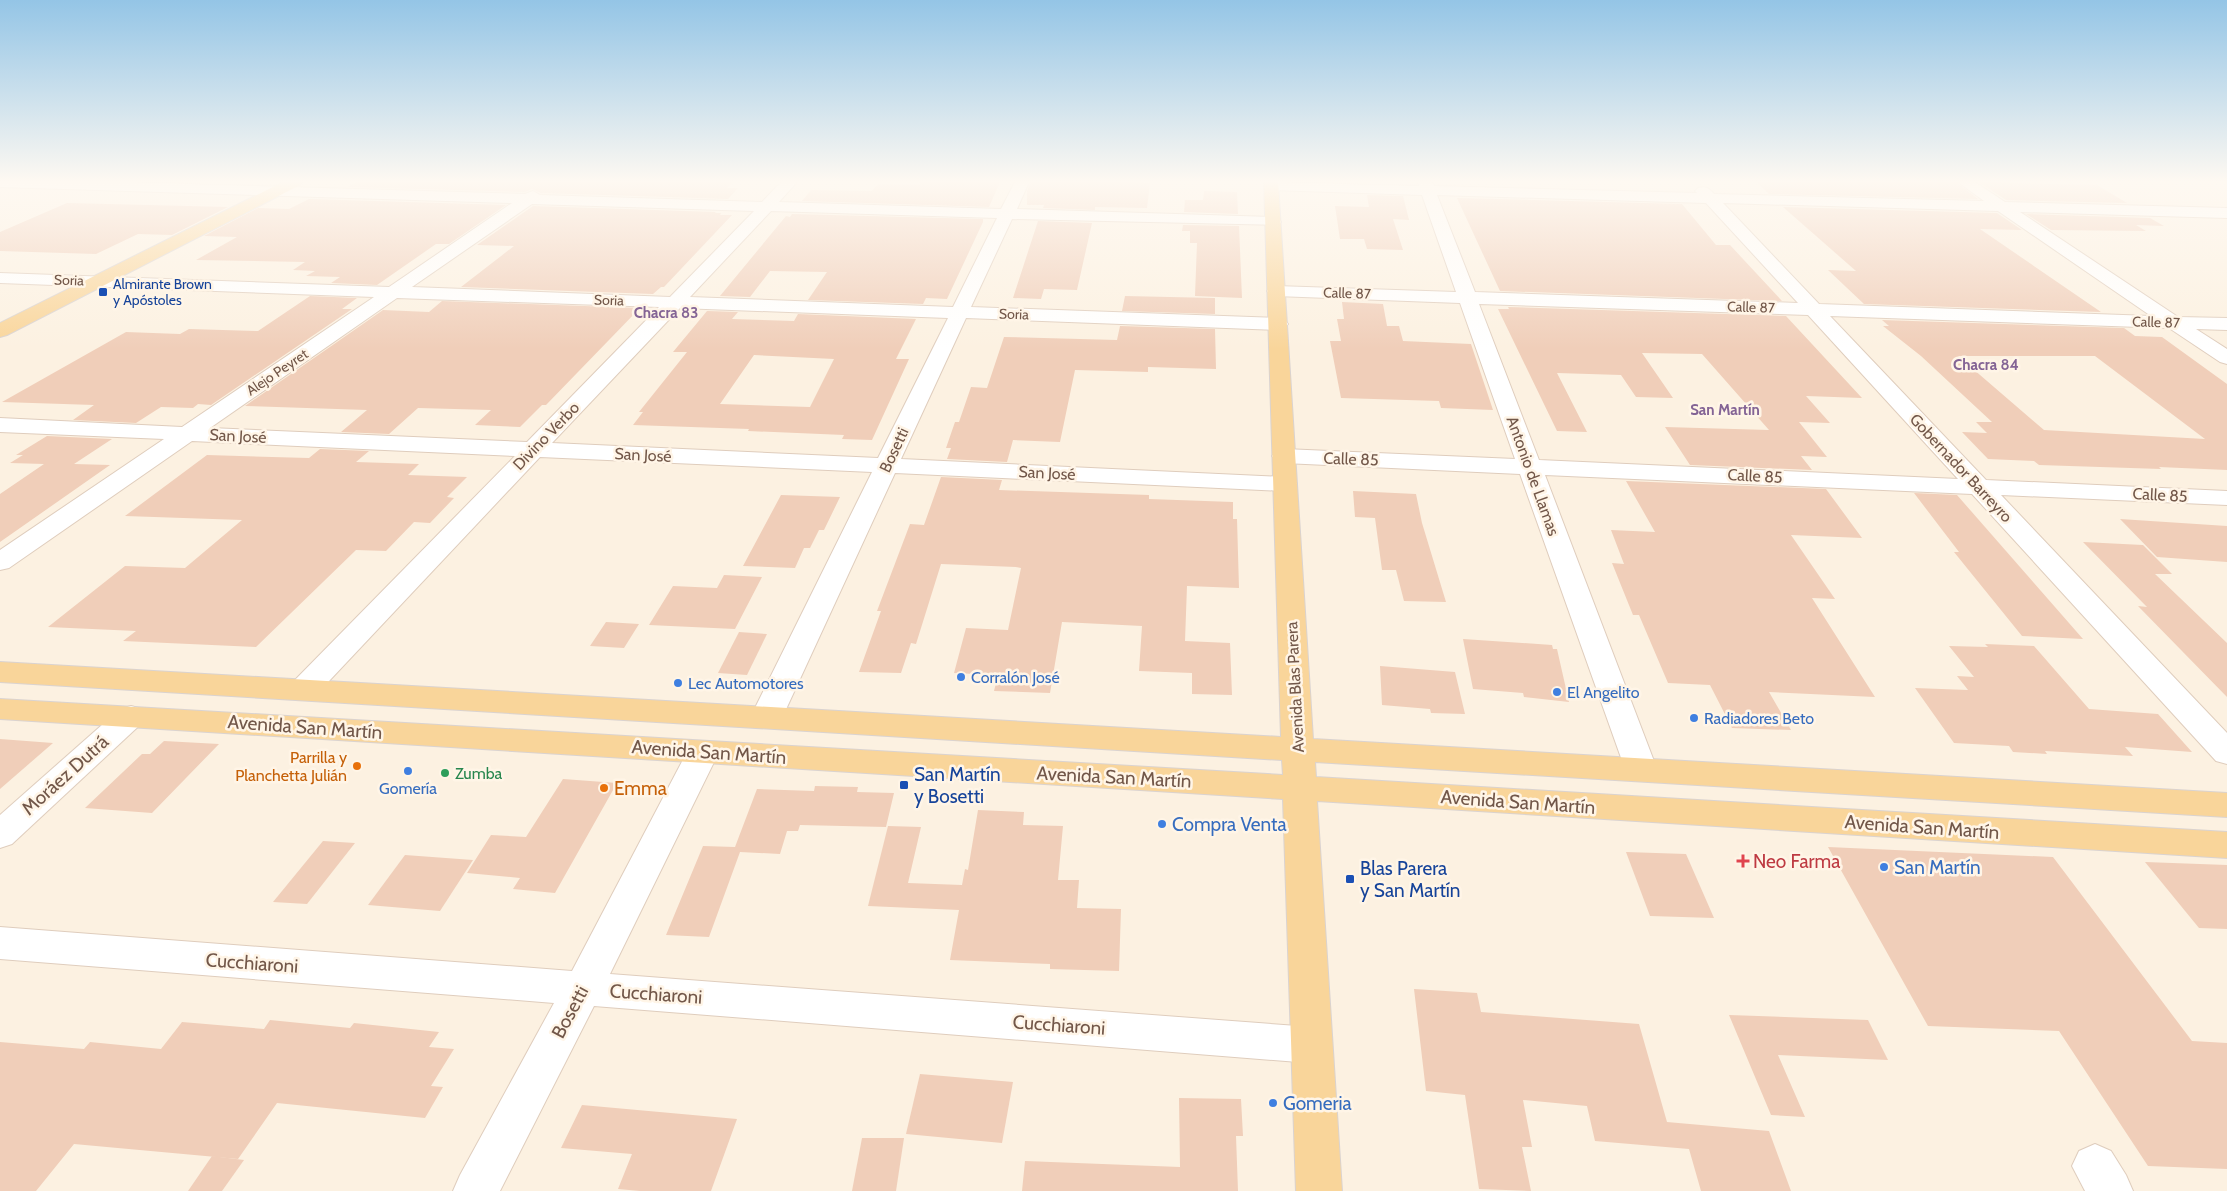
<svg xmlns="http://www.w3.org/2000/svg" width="2227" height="1191" viewBox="0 0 2227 1191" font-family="Cabin,sans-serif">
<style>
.building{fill:#f0ceb9;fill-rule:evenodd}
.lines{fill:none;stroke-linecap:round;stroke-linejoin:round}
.minor-casing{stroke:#dfcdbd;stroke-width:2}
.major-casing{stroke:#dad3d0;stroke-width:2}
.minor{fill:#fff;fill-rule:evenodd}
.major{fill:#f9d59a;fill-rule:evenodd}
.transit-dot{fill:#1a4fb4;stroke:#fff5e7;stroke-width:2}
.shop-dot{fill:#3f7fe0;stroke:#fff5e7;stroke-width:2}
.food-dot{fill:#e8710a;stroke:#fff5e7;stroke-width:2}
.leisure-dot{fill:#2e9e5b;stroke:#fff5e7;stroke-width:2}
.health-dot{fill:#e0444e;stroke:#fff5e7;stroke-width:2}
.labels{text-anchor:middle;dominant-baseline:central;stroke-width:5;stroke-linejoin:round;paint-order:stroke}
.far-street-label{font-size:14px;fill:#725749;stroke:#fff5e7}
.far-transit-label{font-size:14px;fill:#164399;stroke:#fff5e7;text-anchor:start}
.far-neighbourhood-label{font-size:15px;font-weight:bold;fill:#846495;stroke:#fff5e7}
.street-label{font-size:16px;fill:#725749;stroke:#fff5e7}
.shop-label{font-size:16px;fill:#366cbe;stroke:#fff5e7;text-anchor:start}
.food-label{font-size:16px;fill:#c56008;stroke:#fff5e7;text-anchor:end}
.leisure-label{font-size:16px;fill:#27864d;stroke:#fff5e7;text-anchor:start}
.near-street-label{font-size:19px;fill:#725749;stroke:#fff5e7}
.near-transit-label{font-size:19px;fill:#164399;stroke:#fff5e7;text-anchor:start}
.near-food-label{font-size:19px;fill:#c56008;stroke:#fff5e7;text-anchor:start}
.near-shop-label{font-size:19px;fill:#366cbe;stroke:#fff5e7;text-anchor:start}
.near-health-label{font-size:19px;fill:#be3a42;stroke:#fff5e7;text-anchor:start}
</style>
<rect width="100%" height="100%" fill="#fcf1e1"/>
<g class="building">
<polygon points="356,182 733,182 727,188 738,188 728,199 541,193 532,189 525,192 348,187"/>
<polygon points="921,182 1000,182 989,207 802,201 811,190 872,191 878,184 919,185"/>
<polygon points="1031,182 1115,182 1150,183 1147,208 1095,207 1095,210 1043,208 1044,205 1027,205 1027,191"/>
<polygon points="1756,182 1956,182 1978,199 1769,194"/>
<polygon points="1979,182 2097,185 2127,203 2006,200"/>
<polygon points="1204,191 1237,192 1238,214 1184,212 1185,200 1203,200"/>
<polygon points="1367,195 1403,196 1409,220 1393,219 1403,250 1367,249 1364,239 1340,239 1335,206 1369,207"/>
<polygon points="1457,198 1682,204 1716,245 1730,245 1782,301 1500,291"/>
<polygon points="309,199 506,205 449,244 436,244 377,285 331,283 340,277 306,276 315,271 293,270 305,262 196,260 237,237 204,236 258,208 289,209"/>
<polygon points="67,203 228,207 172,235 138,234 96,254 0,251 0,232"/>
<polygon points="533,206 716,212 715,213 721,213 720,215 732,215 664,287 661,287 653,294 461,287 514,246 477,245"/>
<polygon points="1783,207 1997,213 2022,230 1980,229 2101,312 1864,304 1828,270 1856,271"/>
<polygon points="792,214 983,219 983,222 947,299 926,298 923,304 808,300 827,272 770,271 750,297 720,296 786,216 790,217"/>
<polygon points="2026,214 2150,218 2164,226 2136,225 2146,231 2051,230"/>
<polygon points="1038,221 1092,223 1077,290 1044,289 1041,299 1013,298"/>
<polygon points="1183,225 1239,226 1242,298 1195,296 1197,243 1190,243 1190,231 1182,231"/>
<polygon points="310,296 357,298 342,309 352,309 211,405 198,404 193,408 161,407 136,423 73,420 94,405 2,402 126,332 180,334 189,329 258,331"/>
<polygon points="1125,296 1215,298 1215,314 1122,311"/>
<polygon points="442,301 640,308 546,405 542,405 520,427 475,425 491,410 418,408 389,434 341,432 367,410 245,406 383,310 429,312"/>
<polygon points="1342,302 1383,304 1387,326 1399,326 1403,341 1471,344 1493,410 1441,408 1439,401 1341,398 1330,341 1341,341 1337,319 1344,319"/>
<polygon points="1508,307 1786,316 1862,398 1806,396 1830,423 1799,422 1827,457 1801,456 1812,470 1690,465 1665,427 1769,430 1702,354 1642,353 1673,398 1636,397 1621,375 1557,373 1587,432 1557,431 1498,309 1509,309"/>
<path d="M707 311 738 312 732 319 794 321 798 314 916 319 896 359H909L872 440 842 439 844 435 748 431 749 429 633 425 643 412H639L687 352H673ZM754 355 834 359 810 407 720 404Z"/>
<path d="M1882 320 2124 328 2135 336 2162 337 2227 384V470L2159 467 2161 469 2039 465 2034 461 1988 459 1962 432 1987 433 1976 422H1992L1921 356 1883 326H1889ZM1958 356H2095L2205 439 2044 430Z"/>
<polygon points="1120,326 1215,329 1216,369 1148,367 1148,372 1075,370 1060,442 1013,440 1007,462 947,459 951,448 946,448 955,422 959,422 971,387 987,388 1004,337 1117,340"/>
<polygon points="47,436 112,439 74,464 110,465 0,542 0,494 44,464 10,463 23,455 16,455"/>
<polygon points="320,449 369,451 356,462 419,464 408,475 467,477 447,497 454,498 430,523 414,522 386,551 356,550 256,647 123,641 136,631 48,627 125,566 185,568 242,520 125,516 207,455 309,458"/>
<polygon points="941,477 1002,480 999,490 1149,495 1149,499 1233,502 1233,519 1237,519 1239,588 1187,586 1185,641 1230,643 1232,695 1192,694 1192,673 1139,671 1142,626 1062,622 1050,693 994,691 998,675 954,673 966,628 1008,630 1021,568 1016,567 941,564 916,644 911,643 901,673 859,672 881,611 877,611 910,524 924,525"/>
<polygon points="1626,481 1826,489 1862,538 1791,535 1835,599 1812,598 1875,697 1769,692 1791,730 1732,728 1710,685 1668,683 1639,615 1633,615 1612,563 1624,564 1611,530 1655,532"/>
<polygon points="1353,491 1416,494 1422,523 1446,602 1404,601 1396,570 1382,570 1375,518 1355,517"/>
<polygon points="1914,493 1957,495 2083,639 2022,636 1954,552 1959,552"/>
<polygon points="781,495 840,497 824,530 819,530 810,548 804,548 795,568 743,566"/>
<polygon points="2120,519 2227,526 2227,562 2157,557"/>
<polygon points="2083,542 2143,545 2172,574 2155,574 2227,643 2227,697 2138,606 2147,607"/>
<polygon points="724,575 762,577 735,629 649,625 673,586 717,588"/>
<polygon points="606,622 639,624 624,648 590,646"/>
<polygon points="739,632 767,634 747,675 718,673"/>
<polygon points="1463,639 1552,645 1553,649 1557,649 1569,702 1524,697 1523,693 1473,689"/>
<polygon points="1985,644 2034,646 2089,709 2158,714 2192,752 2125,747 2133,756 2045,751 2047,754 2013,752 2009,746 1954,743 1915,688 1968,690 1957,676 1974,677 1949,646 1988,647"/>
<polygon points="1380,666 1455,672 1465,714 1431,713 1430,709 1382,705"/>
<polygon points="0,739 53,743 0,789"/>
<polygon points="164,741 219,744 152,813 85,808 142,754 150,754"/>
<polygon points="563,779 617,783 555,893 513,889 520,878 467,873 491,835 526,837"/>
<polygon points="815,786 858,787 857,792 894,793 886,827 800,825 798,831 787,831 780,854 740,852 709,937 666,935 703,846 735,847 757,789 814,791"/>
<polygon points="978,810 1024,812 1023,825 1063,826 1058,880 1079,880 1077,908 1121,909 1119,971 1050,969 1050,964 950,960 959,910 868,906 888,826 921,827 908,883 962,885 965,869 968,870"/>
<polygon points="323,841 355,843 307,904 273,902"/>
<polygon points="1828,847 2053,857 2192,1041 2227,1043 2227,1169 2148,1166 2059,1031 1928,1026"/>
<polygon points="1626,852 1686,854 1714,918 1650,916"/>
<polygon points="405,855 473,860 440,911 368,905"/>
<polygon points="2145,862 2227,865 2227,929 2199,928"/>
<polygon points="1414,989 1477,993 1481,1012 1639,1024 1667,1122 1769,1131 1791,1191 1701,1191 1689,1149 1595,1141 1587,1106 1523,1100 1532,1147 1522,1147 1531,1191 1479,1189 1465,1095 1426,1091"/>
<polygon points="1729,1015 1868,1020 1888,1060 1778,1055 1805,1117 1771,1115"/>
<polygon points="270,1020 350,1028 354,1023 439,1032 429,1047 454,1049 431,1086 443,1087 425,1118 277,1103 238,1159 74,1144 36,1191 0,1191 0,1042 84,1049 90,1042 161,1049 182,1022 264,1029"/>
<polygon points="920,1074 1013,1082 1002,1143 906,1134"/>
<polygon points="1179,1098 1241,1099 1243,1136 1236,1136 1238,1191 1022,1191 1025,1161 1180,1167"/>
<polygon points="582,1105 737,1119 711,1191 640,1191 618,1189 632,1154 561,1148"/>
<polygon points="862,1138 904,1138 896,1191 852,1191"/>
<polygon points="212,1156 244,1160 222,1191 188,1191"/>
</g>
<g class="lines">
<defs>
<g id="minor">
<path d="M0 182H121L525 194 533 191 540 195 762 202 781 182H797L779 202 1001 209 1015 182H1029L1017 209 1273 217 1279 219 1281 222 1279 225 1012 219 971 307 1278 318 1285 320 1288 324 1285 328 1278 330 966 318 901 459 1285 477 1294 479 1297 484 1294 489 1285 491 895 473 782 718 777 725 766 728 755 725 750 718 872 472 540 457 314 697 303 700 292 697 288 690 292 683 515 456 192 441 9 568 0 570V550L164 439 0 432V418L182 427 374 297 0 283V273L389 287 512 203 0 187ZM532 204 754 211 670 297 412 287ZM771 211 997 218 953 307 690 297ZM397 298 659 307 527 442 210 428ZM680 308 948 318 878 458 552 443Z"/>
<path d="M1268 182 1419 186 1418 182H1432L1434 186 1697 193 1695 191 1698 188C1706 186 1709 188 1714 194L1984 201 1958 182H1975L2005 202 2227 208V218L2020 212 2178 317 2227 318V330L2196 329 2227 349V364L2220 362 2169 328 1830 316 1986 480 2227 491V505L2001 495 2227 733V764L2216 761 1972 494 1545 475 1657 769 1653 777 1641 781 1629 777 1625 769 1520 474 1284 463 1276 461 1272 456 1276 451 1284 449 1515 459 1460 303 1276 296 1270 295 1267 291 1270 287 1276 286 1456 292 1422 195 1271 190 1266 189 1264 186ZM1437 195 1706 203 1798 303 1475 292ZM1723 203 1998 211 2151 316 1819 304ZM1479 304 1808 315 1958 479 1539 460Z"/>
<polygon points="131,706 142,709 147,716 142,723 12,844 0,848 0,815 120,709"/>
<polygon points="703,741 714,744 719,752 610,974 1311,1027 1326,1032 1332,1045 1326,1058 1311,1063 594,1006 500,1191 453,1191 460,1175 554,1003 0,959 0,927 572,971 687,752 692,744"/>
<polygon points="2095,1144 2111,1151 2126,1175 2133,1191 2085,1191 2072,1166 2079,1151"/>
</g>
<g id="major">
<polygon points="283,182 302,182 300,185 7,335 0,337 0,323"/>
<polygon points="1264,182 1278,182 1313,739 2227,793 2227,817 1315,762 1316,777 2227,832 2227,858 1317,801 1342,1191 1296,1191 1283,799 0,719 0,699 1283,775 1282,760 0,682 0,662 1281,737"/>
</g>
</defs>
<use href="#minor" class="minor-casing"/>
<use href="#major" class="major-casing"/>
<use href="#minor" class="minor"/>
<use href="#major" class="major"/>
</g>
<linearGradient id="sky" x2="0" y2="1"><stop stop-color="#94c5e6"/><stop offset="0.52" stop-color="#fef9f2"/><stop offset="1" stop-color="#fef9f2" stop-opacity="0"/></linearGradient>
<rect width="2227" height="349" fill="url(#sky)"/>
<g class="transit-dot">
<rect x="98" y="287" width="10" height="10" rx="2.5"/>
<rect x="899" y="780" width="10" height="10" rx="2.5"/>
<rect x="1345" y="874" width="10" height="10" rx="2.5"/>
</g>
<g class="shop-dot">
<circle cx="961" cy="677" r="5"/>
<circle cx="678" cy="683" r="5"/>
<circle cx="1557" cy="692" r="5"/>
<circle cx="1694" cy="718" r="5"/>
<circle cx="408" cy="771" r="5"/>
<circle cx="1162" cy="824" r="5"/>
<circle cx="1884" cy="867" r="5"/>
<circle cx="1273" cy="1103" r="5"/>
</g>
<g class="food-dot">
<circle cx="357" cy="766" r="5"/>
<circle cx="604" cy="788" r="5"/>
</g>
<circle class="leisure-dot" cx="445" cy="773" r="5"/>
<path class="health-dot" d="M1740.5 853.5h5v5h5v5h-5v5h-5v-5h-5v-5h5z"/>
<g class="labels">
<g class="far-street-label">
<text transform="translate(69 280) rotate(2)">Soria</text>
<text transform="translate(1347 293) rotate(2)">Calle 87</text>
<text transform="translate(609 300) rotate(2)">Soria</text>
<text transform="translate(1751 307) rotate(2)">Calle 87</text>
<text transform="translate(1014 314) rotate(2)">Soria</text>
<text transform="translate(2156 322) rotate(2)">Calle 87</text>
<text transform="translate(277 372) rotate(-34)">Alejo Peyret</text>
</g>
<g class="far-transit-label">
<text x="113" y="284">Almirante Brown<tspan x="113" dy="16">y Apóstoles</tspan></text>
</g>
<g class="far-neighbourhood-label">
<text x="666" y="313">Chacra 83</text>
<text x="1986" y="365">Chacra 84</text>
<text x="1725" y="410">San Martín</text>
</g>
<g class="street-label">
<text transform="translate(238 436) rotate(3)">San José</text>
<text transform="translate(546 436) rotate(-46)">Divino Verbo</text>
<text transform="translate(894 450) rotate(-65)">Bosetti</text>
<text transform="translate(643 455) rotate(3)">San José</text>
<text transform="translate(1351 459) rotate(2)">Calle 85</text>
<text transform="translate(1961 468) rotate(47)">Gobernador Barreyro</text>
<text transform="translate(1047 473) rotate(3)">San José</text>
<text transform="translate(1533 476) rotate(70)">Antonio de Llamas</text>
<text transform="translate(1755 476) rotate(3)">Calle 85</text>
<text transform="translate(2160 495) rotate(3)">Calle 85</text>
<text transform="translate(1295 687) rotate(-93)">Avenida Blas Parera</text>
</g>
<g class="shop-label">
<text x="971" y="677">Corralón José</text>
<text x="688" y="683">Lec Automotores</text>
<text x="1567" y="692">El Angelito</text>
<text x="1704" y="718">Radiadores Beto</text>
<text x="408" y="788" text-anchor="middle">Gomería</text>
</g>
<g class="food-label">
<text x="347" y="757">Parrilla y<tspan x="347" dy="18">Planchetta Julián</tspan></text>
</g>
<g class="leisure-label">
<text x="455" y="773">Zumba</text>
</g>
<g class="near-street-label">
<text transform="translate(305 727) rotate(4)">Avenida San Martín</text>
<text transform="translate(709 752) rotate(4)">Avenida San Martín</text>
<text transform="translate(65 775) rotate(-42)">Moráez Dutrá</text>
<text transform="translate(1114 777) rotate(3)">Avenida San Martín</text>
<text transform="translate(1518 802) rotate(4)">Avenida San Martín</text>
<text transform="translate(1922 827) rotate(4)">Avenida San Martín</text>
<text transform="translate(252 963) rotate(4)">Cucchiaroni</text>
<text transform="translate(656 994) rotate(4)">Cucchiaroni</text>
<text transform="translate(570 1012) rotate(-62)">Bosetti</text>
<text transform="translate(1059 1025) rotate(4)">Cucchiaroni</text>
</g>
<g class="near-transit-label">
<text x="914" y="774">San Martín<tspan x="914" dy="22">y Bosetti</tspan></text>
<text x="1360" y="868">Blas Parera<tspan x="1360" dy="22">y San Martín</tspan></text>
</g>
<g class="near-food-label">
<text x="614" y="788">Emma</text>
</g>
<g class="near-shop-label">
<text x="1172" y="824">Compra Venta</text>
<text x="1894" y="867">San Martín</text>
<text x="1283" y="1103">Gomeria</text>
</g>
<g class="near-health-label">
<text x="1753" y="861">Neo Farma</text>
</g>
</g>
</svg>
